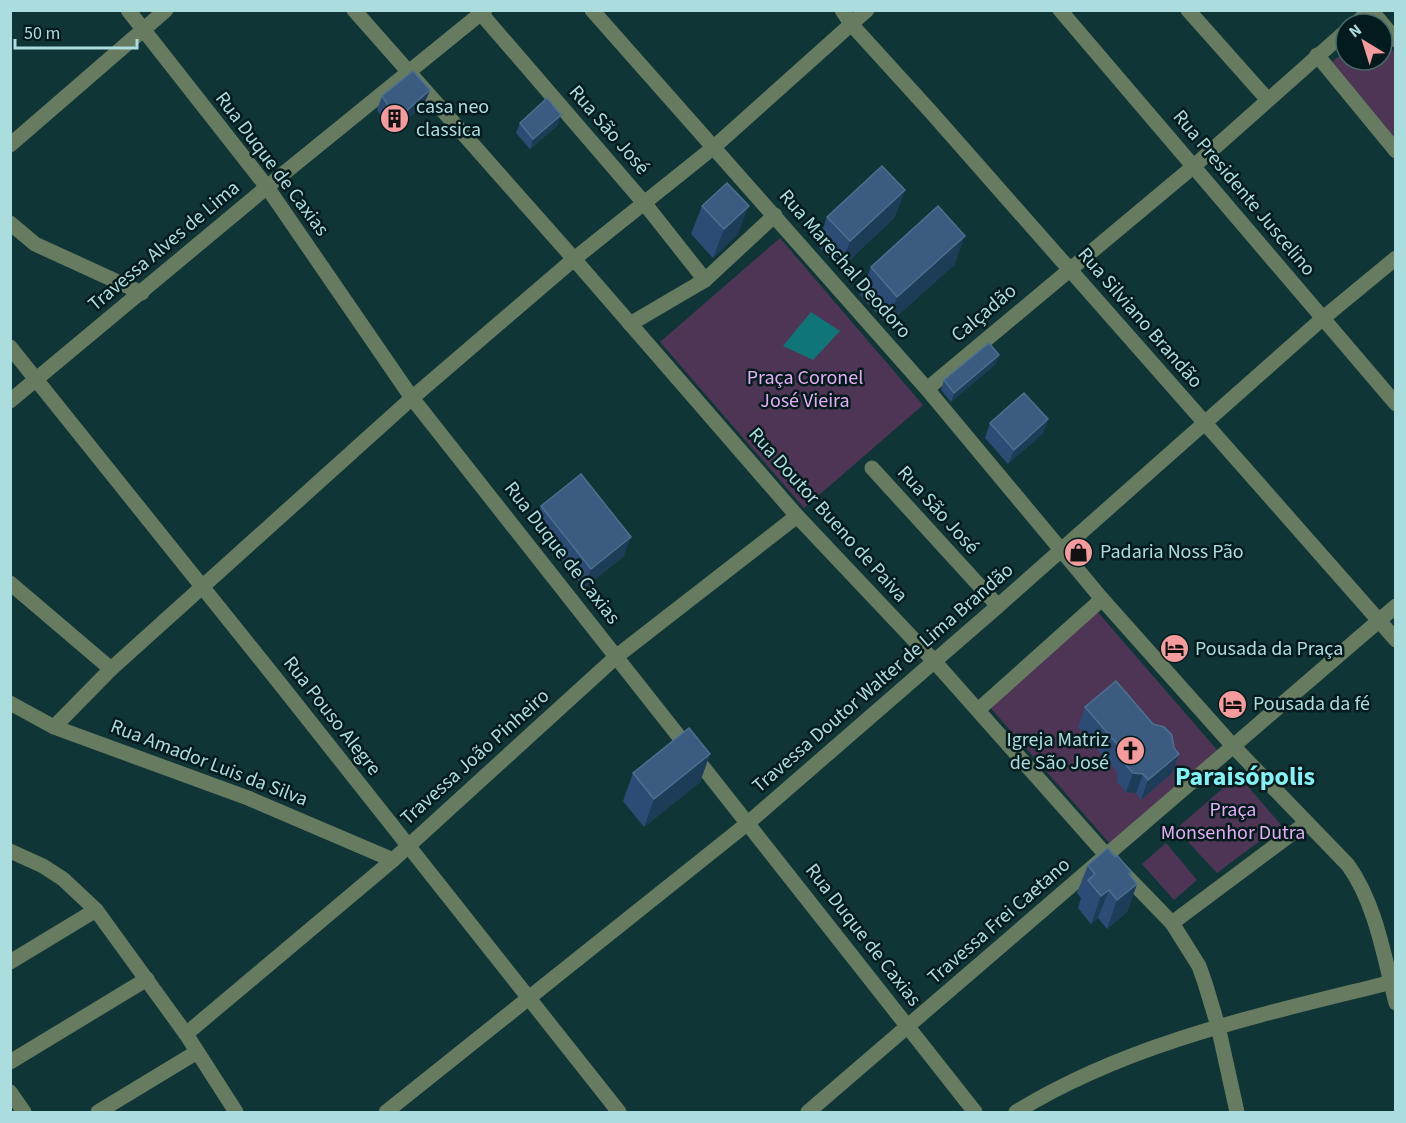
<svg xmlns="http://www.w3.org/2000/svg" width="1406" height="1123" viewBox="0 0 1406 1123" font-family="'Source Sans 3',sans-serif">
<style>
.green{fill:#4e3556}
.water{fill:#107578}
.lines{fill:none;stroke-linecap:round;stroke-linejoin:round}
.minor{stroke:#677b61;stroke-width:15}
.wall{fill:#2d4c75}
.shaded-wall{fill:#1c3c57}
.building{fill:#3b5c80;stroke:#4c708f;stroke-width:1.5}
.labels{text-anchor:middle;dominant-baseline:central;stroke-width:5;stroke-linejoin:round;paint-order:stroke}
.poi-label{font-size:20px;fill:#abdddf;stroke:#031b1c;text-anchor:start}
.street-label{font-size:20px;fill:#abdddf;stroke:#031b1c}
.park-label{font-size:20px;fill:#e4adf4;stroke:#031b1c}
.district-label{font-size:26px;font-weight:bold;fill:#81f2f5;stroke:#031b1c}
</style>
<rect width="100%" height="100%" fill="#103536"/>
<g class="green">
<polygon points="1382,37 1395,53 1395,138 1332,62 1346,50 1346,60 1382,60"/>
<polygon points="780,238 923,405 804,508 660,342"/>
<polygon points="1095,609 1218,751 1111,845 988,705"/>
<polygon points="1238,775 1281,825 1217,873 1176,829"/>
<polygon points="1166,843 1197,880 1174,900 1142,864"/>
</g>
<polygon class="water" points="811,312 840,331 813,360 783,346"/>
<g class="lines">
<g class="minor">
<polyline points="128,10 267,187 412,398 975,1112"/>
<polyline points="354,10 574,259 797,516 934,661 1107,856 1172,923 1199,966 1205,983 1218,1026 1237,1112"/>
<polyline points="478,10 645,204 705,280"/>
<path d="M592 10 927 389 1102 599 1233 746 1348 865C1376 904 1384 957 1396 1003"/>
<polyline points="842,10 851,24 931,112 1396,640"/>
<polyline points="1060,10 1396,404"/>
<polyline points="1188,10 1268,100"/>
<polyline points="1371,10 1396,40"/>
<polyline points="1355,24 1371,10"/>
<polyline points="1317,55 1396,151"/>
<polyline points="10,145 166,10"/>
<polyline points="10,223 35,244 142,293"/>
<polyline points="630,324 705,280 775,215"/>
<polyline points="10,347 285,690 619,1112"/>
<polyline points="927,389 1194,166 1346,31"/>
<polyline points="10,401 267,187 485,10"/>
<polyline points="872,468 998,606"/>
<polyline points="10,583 111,669"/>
<polyline points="10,703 54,727 248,798 393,860"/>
<polyline points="978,710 1102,599"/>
<polyline points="54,727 111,669 412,398 574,259 714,147 867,10"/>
<polyline points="10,851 43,866 63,879 96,910 186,1034 236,1112"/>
<polyline points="1172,923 1306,823"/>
<polyline points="10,962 96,910"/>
<polyline points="186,1034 393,860 617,656 797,516"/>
<polyline points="10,1062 147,979"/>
<polyline points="10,1092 24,1112"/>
<polyline points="98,1112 197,1052"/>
<polyline points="386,1112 748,823 998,606 1322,319 1396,258"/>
<polyline points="808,1112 1396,606"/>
<path d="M1016 1112C1131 1041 1266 1014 1396 981"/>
</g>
</g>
<g class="wall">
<polygon points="430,90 424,104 391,134 377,110 382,96"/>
<polygon points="520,123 558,125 530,149 516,133"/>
<polygon points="905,190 894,218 840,269 817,245 827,217"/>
<polygon points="702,206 738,234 713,258 691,234"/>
<polygon points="955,264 887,325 860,295 871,267"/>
<polygon points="996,364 951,402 941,390 944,380"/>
<polygon points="1048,419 1043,433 1008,464 985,438 990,423"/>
<polygon points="541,506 624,556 584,588 534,525"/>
<polygon points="1085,707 1174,748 1179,754 1172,773 1141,800 1136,793 1126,792 1117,782 1117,772 1078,727"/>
<polygon points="710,754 700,782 644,827 623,801 633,773"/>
<polygon points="1115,857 1131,872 1130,875 1137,884 1127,912 1107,929 1098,918 1091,924 1078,908 1081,898 1077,893 1088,865"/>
</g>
<g class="shaded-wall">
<polygon points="430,90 424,104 391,134 397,119"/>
<polygon points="561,115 558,125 530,149 533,139"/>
<polygon points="905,190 894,218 840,269 850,241"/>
<polygon points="749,206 738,234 713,258 724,229"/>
<polygon points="965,236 955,264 887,325 897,297"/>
<polygon points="999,355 996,364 951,402 954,393"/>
<polygon points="1048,419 1043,433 1008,464 1014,450"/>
<polygon points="631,537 624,556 584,588 591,569"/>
<polygon points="710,754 700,782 644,827 654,799"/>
<polygon points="1179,754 1172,773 1141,800 1148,780"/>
<polygon points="1133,773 1143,774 1136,793 1126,792"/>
<polygon points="1131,872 1122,896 1137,884 1127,912 1107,929 1117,900 1129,874"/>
<polygon points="1109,890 1098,918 1091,924 1101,896"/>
</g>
<g class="building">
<polygon points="413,71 430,90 397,119 382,96"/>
<polygon points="547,98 561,115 533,139 520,123"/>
<polygon points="882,166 905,190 850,241 827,217"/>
<polygon points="727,183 749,206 724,229 702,206"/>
<polygon points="938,206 965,236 897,297 871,267"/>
<polygon points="989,343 999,355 954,393 944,380"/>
<polygon points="1024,393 1048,419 1014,450 990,423"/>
<polygon points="581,474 631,537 591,569 541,506"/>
<polygon points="1116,681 1153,724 1164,727 1172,735 1174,748 1179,754 1148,780 1143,774 1133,773 1124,763 1124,752 1085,707"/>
<polygon points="689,728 710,754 654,799 633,773"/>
<polygon points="1108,848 1115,857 1117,855 1131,872 1129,874 1137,884 1117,900 1109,890 1101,896 1088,880 1095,874 1088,865"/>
</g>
<defs>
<symbol id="building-disc" viewBox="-11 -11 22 22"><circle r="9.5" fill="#f59b9d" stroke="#031b1c"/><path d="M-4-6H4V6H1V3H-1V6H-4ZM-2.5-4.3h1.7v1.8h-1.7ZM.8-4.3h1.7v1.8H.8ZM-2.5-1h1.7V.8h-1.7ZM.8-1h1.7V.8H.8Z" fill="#111"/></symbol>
<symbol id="shop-disc" viewBox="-11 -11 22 22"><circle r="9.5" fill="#f59b9d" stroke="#031b1c"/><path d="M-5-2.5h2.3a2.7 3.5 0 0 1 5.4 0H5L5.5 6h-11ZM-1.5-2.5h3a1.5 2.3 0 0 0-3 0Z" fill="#111"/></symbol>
<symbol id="hotel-disc" viewBox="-11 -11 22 22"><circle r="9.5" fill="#f59b9d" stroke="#031b1c"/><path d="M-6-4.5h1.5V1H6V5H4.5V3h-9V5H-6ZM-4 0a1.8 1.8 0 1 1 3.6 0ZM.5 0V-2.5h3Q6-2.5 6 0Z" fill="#111"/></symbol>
<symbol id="church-disc" viewBox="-11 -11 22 22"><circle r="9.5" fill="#f59b9d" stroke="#031b1c"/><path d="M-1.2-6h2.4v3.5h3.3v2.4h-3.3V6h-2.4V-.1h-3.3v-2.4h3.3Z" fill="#111"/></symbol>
</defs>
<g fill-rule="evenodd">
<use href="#building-disc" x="378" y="102" width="33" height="33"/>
<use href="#shop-disc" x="1062" y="536" width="33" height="33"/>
<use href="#hotel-disc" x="1158" y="632" width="33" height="33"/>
<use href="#hotel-disc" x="1216" y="688" width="33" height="33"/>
<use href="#church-disc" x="1114" y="734" width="33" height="33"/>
</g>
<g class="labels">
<g class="poi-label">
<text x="416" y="107">casa neo<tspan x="416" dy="23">classica</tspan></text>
<text x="1100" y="552">Padaria Noss Pão</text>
<text x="1195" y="649">Pousada da Praça</text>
<text x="1253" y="704">Pousada da fé</text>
<text x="1109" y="740" text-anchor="end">Igreja Matriz<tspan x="1109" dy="23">de São José</tspan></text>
</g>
<g class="street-label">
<text transform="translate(609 130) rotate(49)">Rua São José</text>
<text transform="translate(272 164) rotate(53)">Rua Duque de Caxias</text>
<text transform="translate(1244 193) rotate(50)">Rua Presidente Juscelino</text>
<text transform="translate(164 246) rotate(-40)">Travessa Alves de Lima</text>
<text transform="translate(845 264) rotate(49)">Rua Marechal Deodoro</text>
<text transform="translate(984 313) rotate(-40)">Calçadão</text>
<text transform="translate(1140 318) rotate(49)">Rua Silviano Brandão</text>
<text transform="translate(938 510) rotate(48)">Rua São José</text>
<text transform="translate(828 515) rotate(48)">Rua Doutor Bueno de Paiva</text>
<text transform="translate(562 553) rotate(52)">Rua Duque de Caxias</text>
<text transform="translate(883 678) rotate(-41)">Travessa Doutor Walter de Lima Brandão</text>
<text transform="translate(332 716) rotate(52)">Rua Pouso Alegre</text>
<text transform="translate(475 757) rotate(-42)">Travessa João Pinheiro</text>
<text transform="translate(209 763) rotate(21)">Rua Amador Luis da Silva</text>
<text transform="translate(999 921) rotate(-41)">Travessa Frei Caetano</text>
<text transform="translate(863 935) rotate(52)">Rua Duque de Caxias</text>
</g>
<g class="park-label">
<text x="805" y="378">Praça Coronel<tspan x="805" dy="23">José Vieira</tspan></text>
<text x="1233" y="810">Praça<tspan x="1233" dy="23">Monsenhor Dutra</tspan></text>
</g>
<g class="district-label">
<text x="1245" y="776">Paraisópolis</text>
</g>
</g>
<rect width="1406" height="1123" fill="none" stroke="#abdddf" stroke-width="24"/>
<g transform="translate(1364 42) rotate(322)"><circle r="28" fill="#031b1c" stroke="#46696a" stroke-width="1.5"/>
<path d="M0-4.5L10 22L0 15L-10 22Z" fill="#f59b9d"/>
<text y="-9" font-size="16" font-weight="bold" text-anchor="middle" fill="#abdddf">N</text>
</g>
<path d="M15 39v9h122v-9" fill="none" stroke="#abdddf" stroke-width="3"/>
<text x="24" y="39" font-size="18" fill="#abdddf" stroke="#031b1c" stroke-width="4.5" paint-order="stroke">50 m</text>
</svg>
